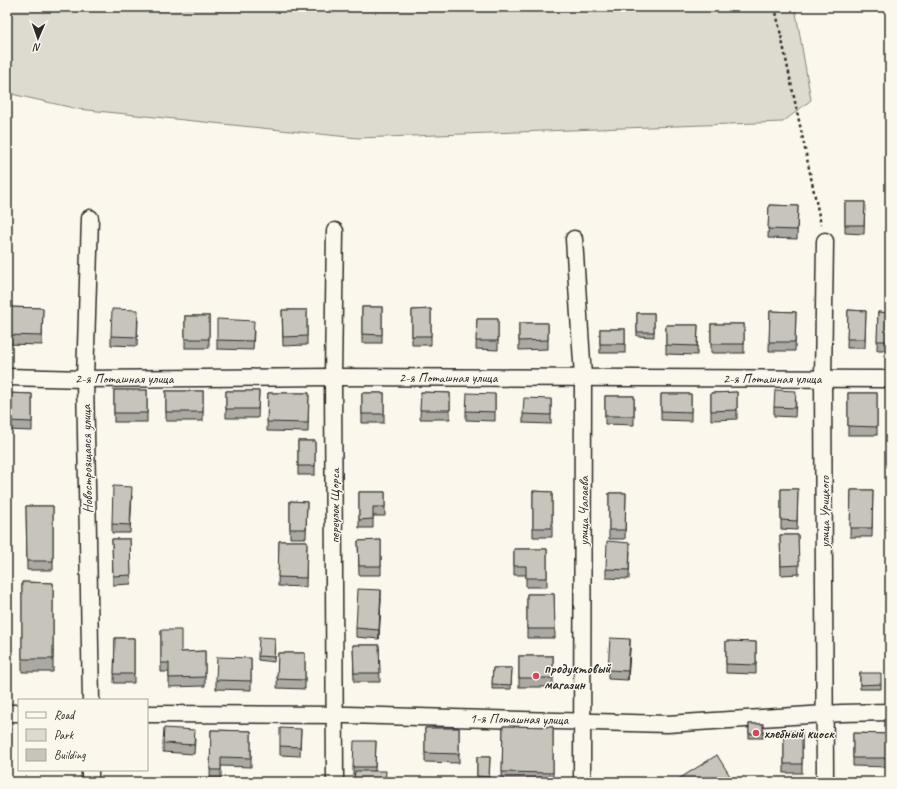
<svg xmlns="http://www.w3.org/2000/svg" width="897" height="789" viewBox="0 0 897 789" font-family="Caveat,sans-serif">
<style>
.green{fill:#dddad0;stroke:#84827e}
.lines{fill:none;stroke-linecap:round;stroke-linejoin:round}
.minor-casing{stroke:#2b2b2b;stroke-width:19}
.path{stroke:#2b2b2b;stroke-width:2.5;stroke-dasharray:3 3;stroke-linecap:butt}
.minor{stroke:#fbf7ec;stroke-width:16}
.wall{fill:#aba9a2;stroke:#2b2b2b}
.shaded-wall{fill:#8b8984;stroke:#2b2b2b}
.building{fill:#c7c4bc;stroke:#2b2b2b}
.poi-dot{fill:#d1495b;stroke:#fbf7ec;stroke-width:1.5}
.labels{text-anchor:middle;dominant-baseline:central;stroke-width:3;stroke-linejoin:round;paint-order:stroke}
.street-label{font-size:14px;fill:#2b2b2b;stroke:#fbf7ec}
.poi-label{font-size:14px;font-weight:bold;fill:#2b2b2b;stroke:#fbf7ec;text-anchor:start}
</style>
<rect width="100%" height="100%" fill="#fbf7ec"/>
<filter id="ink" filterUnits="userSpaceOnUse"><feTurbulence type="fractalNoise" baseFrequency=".025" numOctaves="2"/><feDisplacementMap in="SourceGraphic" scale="8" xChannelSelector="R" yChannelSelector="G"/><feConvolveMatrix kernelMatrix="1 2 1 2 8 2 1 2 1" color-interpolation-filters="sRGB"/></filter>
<g filter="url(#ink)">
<polygon class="green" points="7,7 795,7 811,100 783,122 358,138 78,109 7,93"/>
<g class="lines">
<defs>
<g id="minor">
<polyline points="90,218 85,379 91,700"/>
<polyline points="574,239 583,377 582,782"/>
<polyline points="825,241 823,379 825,782"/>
<polyline points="7,377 85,379 333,377 890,379"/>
<polyline points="7,713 19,713"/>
<polyline points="147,714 347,715 667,724 842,713 890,712"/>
<polyline points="90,782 90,770"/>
<polyline points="335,782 333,377 335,231"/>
</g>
</defs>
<use href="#minor" class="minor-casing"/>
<polyline class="path" points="775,7 821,225"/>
<use href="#minor" class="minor"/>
</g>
<g class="wall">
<polygon points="845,202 865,202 864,234 845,233"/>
<polygon points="769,205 798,206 797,239 768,238"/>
<polygon points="7,307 43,308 42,345 7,344"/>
<rect x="362" y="307" width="20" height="36"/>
<polygon points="431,309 431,345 412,345 412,310"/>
<polygon points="282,310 307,310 307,345 283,346"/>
<polygon points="848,310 866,311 865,348 847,348"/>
<polygon points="770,311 796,312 795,351 769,351"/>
<polygon points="878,312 890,313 890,350 877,350"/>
<polygon points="637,313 654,313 654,337 637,336"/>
<rect x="185" y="316" width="24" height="32"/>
<polygon points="138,319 137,346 111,345 111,336"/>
<polygon points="477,319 498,319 498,350 476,349"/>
<polygon points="519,323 548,323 548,349 519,350"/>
<rect x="711" y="324" width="33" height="29"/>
<polygon points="666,325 698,325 697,355 666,354"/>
<rect x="600" y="329" width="25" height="24"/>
<polygon points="254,330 253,350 217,349 217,340"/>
<rect x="114" y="390" width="33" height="32"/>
<rect x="166" y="391" width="37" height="30"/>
<polygon points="226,391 259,391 258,418 226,418"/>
<polygon points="421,392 450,393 450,419 420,419"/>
<polygon points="737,392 737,419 711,420 711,393"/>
<polygon points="7,393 32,394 32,431 7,430"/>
<polygon points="268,393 309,393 308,432 267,431"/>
<rect x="362" y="393" width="22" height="30"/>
<rect x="848" y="393" width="29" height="42"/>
<polygon points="495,394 495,421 466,420 466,411"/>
<polygon points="661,394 691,394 691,421 661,420"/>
<polygon points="605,396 634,396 634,425 605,424"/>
<polygon points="551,399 551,424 523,423 523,414"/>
<polygon points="796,400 795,417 774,416 774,407"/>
<rect x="298" y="441" width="17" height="34"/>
<polygon points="781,489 798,489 797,530 781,529"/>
<polygon points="851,490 873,490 872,537 850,537"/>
<polygon points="533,491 552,492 552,537 533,537"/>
<polygon points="359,492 385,492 385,516 373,516 373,528 359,528"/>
<polygon points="609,493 626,493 625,539 609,539"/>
<polygon points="132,496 130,533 112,533 112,524"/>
<polygon points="290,501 307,502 306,538 290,538"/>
<polygon points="26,506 53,506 53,570 27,570"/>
<polygon points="780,535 798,535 799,574 781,575"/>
<polygon points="112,539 130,539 131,584 113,585"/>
<polygon points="381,540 381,575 359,575 358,541"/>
<polygon points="279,541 307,541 306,587 278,586"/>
<polygon points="514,549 547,549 547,587 526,587 526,575 514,575"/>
<polygon points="630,551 629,579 606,578 606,569"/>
<polygon points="22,582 53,583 53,672 22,672"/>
<polygon points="527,594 554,594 555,638 527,638"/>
<polygon points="381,599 379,639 356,637 356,628"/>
<polygon points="161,630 181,652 205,651 205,686 169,687 169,672 161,672"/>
<polygon points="115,638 134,638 134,683 114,683"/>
<polygon points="726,641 756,642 756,674 726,673"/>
<polygon points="275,643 274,662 258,660 258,656"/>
<polygon points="353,645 379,645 380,682 354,682"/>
<polygon points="630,648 628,680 608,679 608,670"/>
<polygon points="278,653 305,653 305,689 277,688"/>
<rect x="519" y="656" width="34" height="31"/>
<polygon points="251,658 251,690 216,689 216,680"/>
<polygon points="493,668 512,668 511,689 492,689"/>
<polygon points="860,673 881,684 881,689 860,689"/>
<rect x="749" y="724" width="14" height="14"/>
<polygon points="503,726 553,727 553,782 502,782"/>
<polygon points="425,728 459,728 459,763 425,762"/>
<polygon points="7,729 11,738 10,769 7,769"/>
<polygon points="301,729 300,756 280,755 280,746"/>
<polygon points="211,730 251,731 251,767 221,766 221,779 210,779"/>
<rect x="784" y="731" width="18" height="42"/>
<polygon points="853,733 889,734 889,767 853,766"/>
<polygon points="195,739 194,754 163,752 163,743"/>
<polygon points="376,741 375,771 353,775 353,767"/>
<polygon points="477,757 490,757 489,781 477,780"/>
</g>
<g class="shaded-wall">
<polygon points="381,590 381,599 379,639 379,630"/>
<polygon points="630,639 630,648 628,680 628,671"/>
</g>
<g class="building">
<polygon points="845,202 865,202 864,225 845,225"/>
<polygon points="769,205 798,206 797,230 768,229"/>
<polygon points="7,307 43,308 42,336 7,335"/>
<polygon points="362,307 382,307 382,335 362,334"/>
<polygon points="112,309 138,310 137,337 111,336"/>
<polygon points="431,309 431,336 412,336 412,310"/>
<polygon points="282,310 307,310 307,336 283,337"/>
<polygon points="848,310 866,311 865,339 847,339"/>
<polygon points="770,311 796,312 795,342 769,342"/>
<polygon points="878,312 890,313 890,341 877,341"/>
<rect x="637" y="313" width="17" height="19"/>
<rect x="185" y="316" width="24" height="23"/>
<polygon points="217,319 254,321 253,341 217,340"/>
<polygon points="477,319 498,319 498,341 476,341"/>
<polygon points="519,323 548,323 548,340 519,341"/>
<rect x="711" y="324" width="33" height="20"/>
<polygon points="666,325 698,325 697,346 666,345"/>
<rect x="600" y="329" width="25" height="15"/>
<rect x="114" y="390" width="33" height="23"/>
<polygon points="775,390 796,391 795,408 774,407"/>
<rect x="166" y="391" width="37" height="21"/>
<polygon points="226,391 259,391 258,409 226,409"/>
<polygon points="421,392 450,393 450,410 420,410"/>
<polygon points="737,392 737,410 711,411 711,393"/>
<polygon points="7,393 32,394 32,422 7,421"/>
<polygon points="268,393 309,393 308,423 267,422"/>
<rect x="362" y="393" width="22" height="21"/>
<polygon points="467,393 495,394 495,412 466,411"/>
<polygon points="848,393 877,393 877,427 848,426"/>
<polygon points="661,394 691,394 691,412 661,411"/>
<rect x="605" y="396" width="29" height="20"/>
<polygon points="524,398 551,399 551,415 523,414"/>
<rect x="298" y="441" width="17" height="25"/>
<polygon points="113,486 132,487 130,525 112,524"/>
<polygon points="781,489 798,489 797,521 781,520"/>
<polygon points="851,490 873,490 872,528 850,528"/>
<polygon points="533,491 552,492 552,528 533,528"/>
<polygon points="359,492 385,492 385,507 373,507 373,519 359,520"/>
<polygon points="609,493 626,493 625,530 609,530"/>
<polygon points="290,501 307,502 306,529 290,529"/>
<polygon points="26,506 53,506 53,561 27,561"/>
<polygon points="780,535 798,535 799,565 781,566"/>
<polygon points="112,539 130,539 131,575 113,576"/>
<polygon points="381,540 381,566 359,566 358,541"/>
<polygon points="279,541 307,541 306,578 278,577"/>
<polygon points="607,541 630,543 629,570 606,569"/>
<polygon points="514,549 547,549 547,578 526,578 526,566 514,566"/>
<polygon points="22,582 53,583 53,659 22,659"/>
<polygon points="358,589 381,590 379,630 356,628"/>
<polygon points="527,594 554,594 555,629 527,629"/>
<polygon points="161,630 181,630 181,652 205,651 205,677 169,678 169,663 161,663"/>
<polygon points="259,637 275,638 274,657 258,656"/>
<polygon points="115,638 134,638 134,674 114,674"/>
<polygon points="610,638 630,639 628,671 608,670"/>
<polygon points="726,641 756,642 756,665 726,664"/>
<polygon points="353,645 379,645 380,673 354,673"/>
<polygon points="278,653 305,653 305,680 277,679"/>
<rect x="519" y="656" width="34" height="22"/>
<polygon points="217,657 251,658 251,681 216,680"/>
<polygon points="493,668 512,668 511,685 492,684"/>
<polygon points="860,673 881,673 881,684 860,685"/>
<polygon points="749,724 763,724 763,733 749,734"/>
<polygon points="503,726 553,727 553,773 502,772"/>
<polygon points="164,728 195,730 194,745 163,743"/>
<polygon points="280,728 301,729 300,747 280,746"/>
<polygon points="425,728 459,728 459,754 425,753"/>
<polygon points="7,729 11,729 10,760 7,760"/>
<polygon points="211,730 251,731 251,758 221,757 221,770 210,770"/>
<rect x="784" y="731" width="18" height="33"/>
<polygon points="853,733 889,734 889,758 853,758"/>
<polygon points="354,741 376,741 375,767 353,767"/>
<polygon points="717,755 733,781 732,782 679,782 677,780"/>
<polygon points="477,757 490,757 489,777 477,776"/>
<polygon points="355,771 386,771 385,782 354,782"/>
</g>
</g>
<g class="poi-dot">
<circle cx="536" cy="676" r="4"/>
<circle cx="756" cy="733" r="4"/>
</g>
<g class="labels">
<g class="street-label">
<text x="448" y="377">2-я Поташная улица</text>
<text x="124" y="378">2-я Поташная улица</text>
<text x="772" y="378">2-я Поташная улица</text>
<text transform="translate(87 459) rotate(-91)">Новостроящаяся улица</text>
<text transform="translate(334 506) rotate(-90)">переулок Щорса</text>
<text transform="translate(583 511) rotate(-90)">улица Чапаева</text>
<text transform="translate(824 512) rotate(-90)">улица Урицкого</text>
<text transform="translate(519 719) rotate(1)">1-я Поташная улица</text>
</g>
<g class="poi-label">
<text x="544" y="668">продуктовый<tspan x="544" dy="16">магазин</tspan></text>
<text x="764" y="733">хлебный киоск</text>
</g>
</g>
<rect width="897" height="789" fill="none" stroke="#fbf7ec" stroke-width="24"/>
<rect x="12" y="12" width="873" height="765" fill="none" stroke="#2b2b2b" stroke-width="1.5" filter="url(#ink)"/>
<rect x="18" y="699" width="130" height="72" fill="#fbf7ec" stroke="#a8a59f"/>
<rect x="26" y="712" width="20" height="6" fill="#fbf7ec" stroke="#a8a59f"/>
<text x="54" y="719" font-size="12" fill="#2b2b2b">Road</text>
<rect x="26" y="729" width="20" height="12" fill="#dddad0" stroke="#a8a59f"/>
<text x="54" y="739" font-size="12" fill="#2b2b2b">Park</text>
<rect x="26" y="749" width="20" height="12" fill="#c7c4bc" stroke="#a8a59f"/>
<text x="54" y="759" font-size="12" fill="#2b2b2b">Building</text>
<g transform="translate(38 38) rotate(182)" stroke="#fbf7ec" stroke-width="3" paint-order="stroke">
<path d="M0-3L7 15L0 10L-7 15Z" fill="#2b2b2b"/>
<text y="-6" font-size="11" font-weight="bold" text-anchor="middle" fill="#2b2b2b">N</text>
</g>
</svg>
